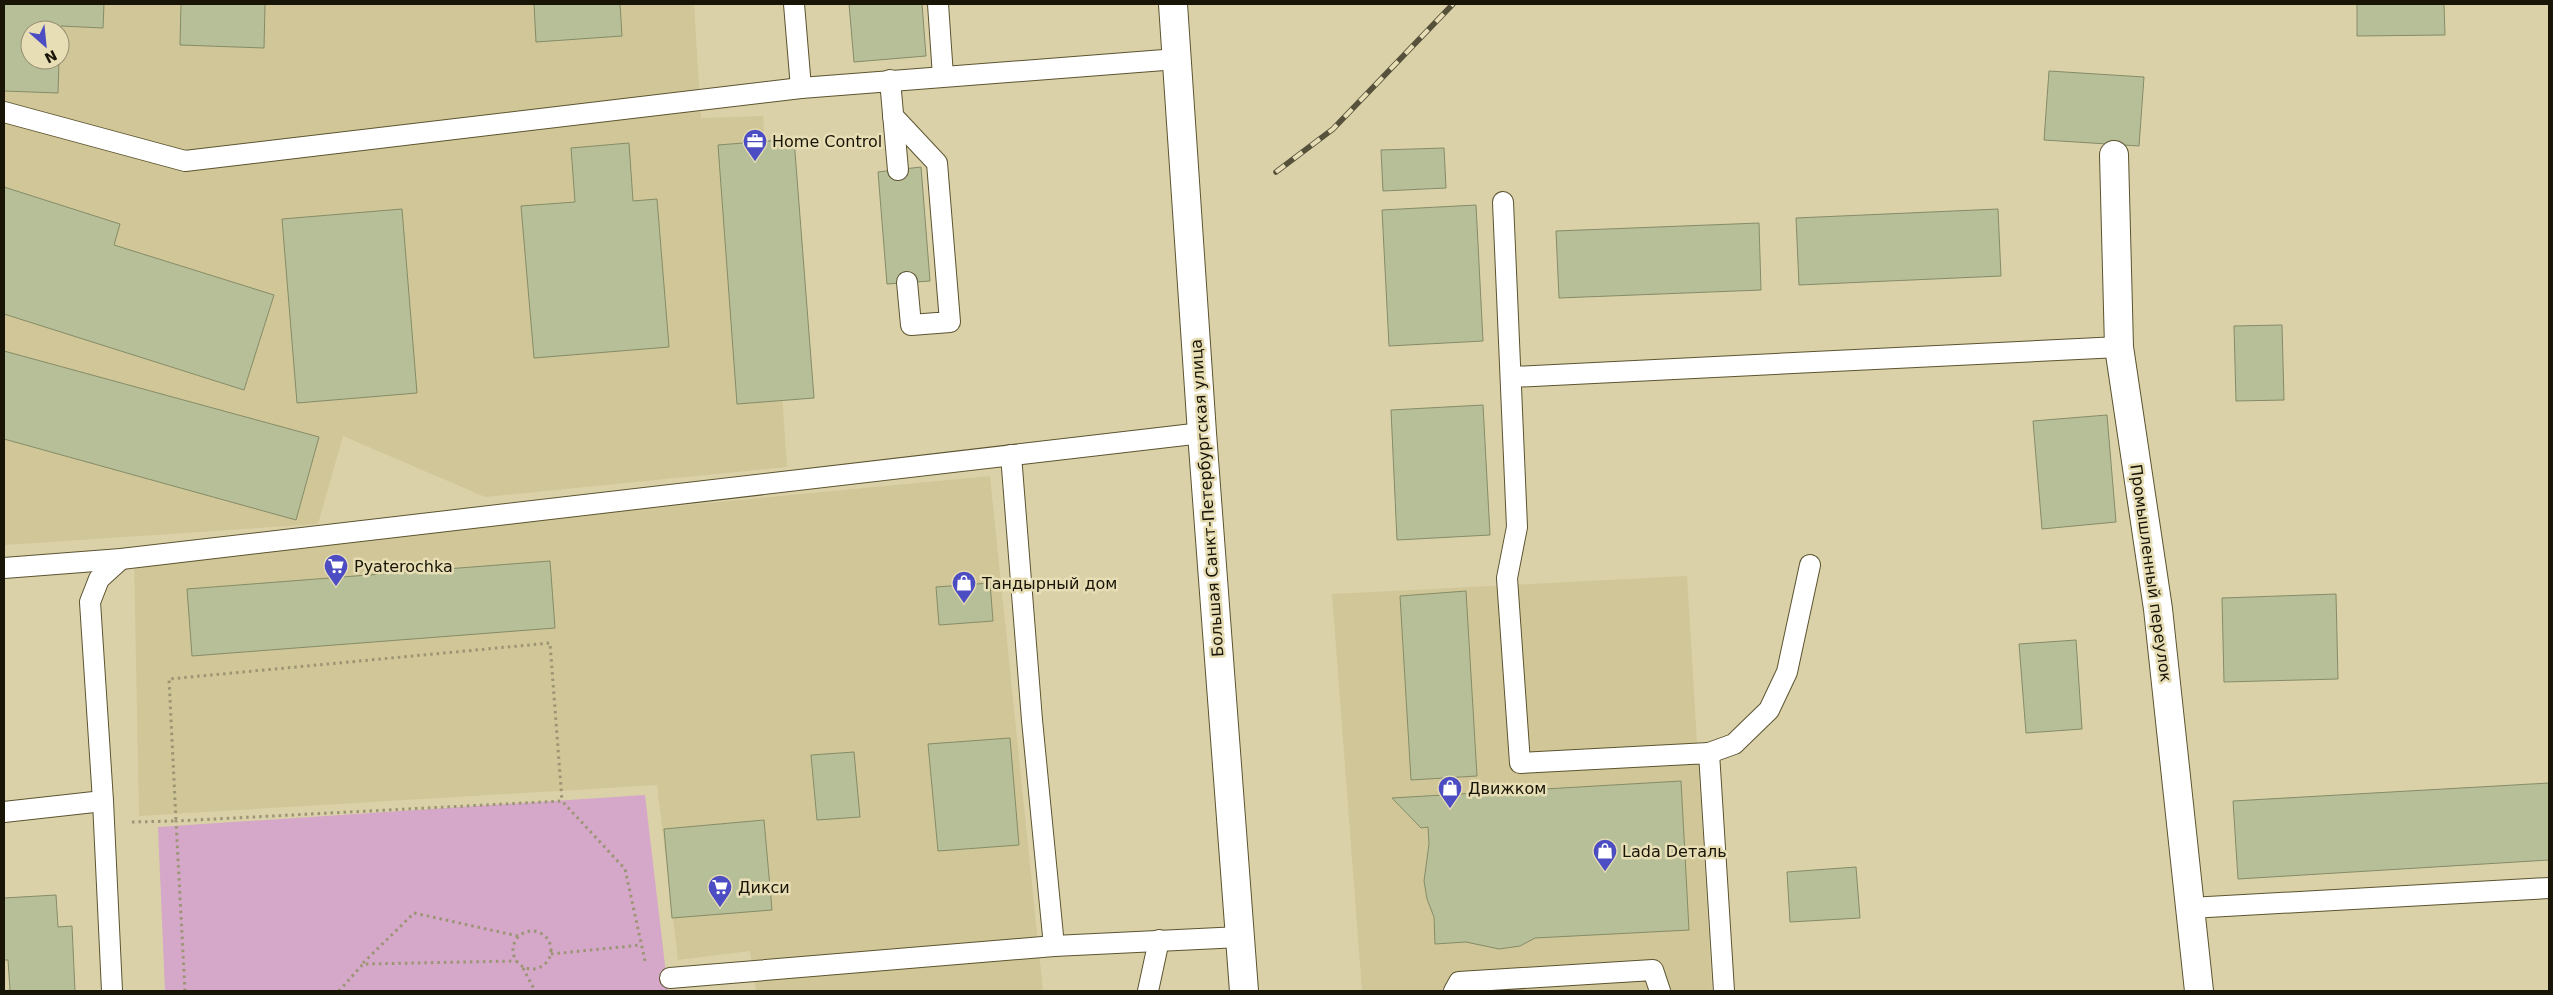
<svg xmlns="http://www.w3.org/2000/svg" width="2553" height="995" viewBox="0 0 2553 995" font-family="'DejaVu Sans',sans-serif">
<style>
.built{fill:#d1c697;fill-rule:evenodd}
.green{fill:#d5a7c8}
.building{fill:#b7bf98;stroke:#858c67}
.lines{fill:none;stroke-linecap:round;stroke-linejoin:round}
.lane-casing{stroke:#5c5430;stroke-width:22}
.street-casing{stroke:#5c5430;stroke-width:30}
.primary-casing{stroke:#5c5430;stroke-width:30}
.path{stroke:#9c9575;stroke-width:3;stroke-dasharray:2.5 4;stroke-linecap:butt}
.lane{stroke:#fff;stroke-width:20}
.street{stroke:#fff;stroke-width:28}
.primary{stroke:#fff;stroke-width:28}
.rail-casing{stroke:#56513a;stroke-width:5.5}
.rail{stroke:#e7deb6;stroke-width:4;stroke-dasharray:11;stroke-linecap:butt}
.labels{text-anchor:middle;dominant-baseline:central;stroke-width:5;stroke-linejoin:round;paint-order:stroke}
.poi-label{font-size:16px;fill:#181406;stroke:#e7deb6;text-anchor:start}
.street-label{font-size:16px;fill:#181406;stroke:#e7deb6}
</style>
<rect width="100%" height="100%" fill="#dad1a9"/>
<g class="built">
<path d="M4 4H694L701 118 763 116 787 467 485 497 343 436 318 524 4 545ZM30 30H60V60H30Z"/>
<polygon points="990,476 1043,991 756,991 750,951 678,960 657,785 139,816 134,558"/>
<polygon points="1687,576 1712,991 1362,991 1332,594"/>
</g>
<polygon class="green" points="645,795 668,991 165,991 158,827"/>
<g class="building">
<polygon points="4,4 104,4 103,28 61,26 60,39 60,30 30,30 30,60 59,60 58,93 4,91"/>
<polygon points="181,4 265,4 264,48 180,45"/>
<polygon points="534,4 620,4 622,36 536,42"/>
<polygon points="849,4 922,4 926,56 854,62"/>
<polygon points="2357,4 2444,4 2445,35 2357,36"/>
<polygon points="2049,71 2144,77 2139,146 2044,140"/>
<polygon points="794,139 814,398 737,404 718,145"/>
<polygon points="629,143 633,201 657,199 669,347 534,358 521,206 575,202 571,148"/>
<polygon points="1444,148 1446,188 1383,191 1381,150"/>
<polygon points="921,167 930,281 887,284 878,172"/>
<polygon points="4,187 120,224 114,245 274,295 244,390 4,314"/>
<polygon points="1476,205 1483,341 1389,346 1382,210"/>
<polygon points="402,209 417,393 297,403 282,219"/>
<polygon points="1998,209 2001,276 1799,285 1796,218"/>
<polygon points="1759,223 1761,290 1559,298 1556,231"/>
<polygon points="2282,325 2284,400 2236,401 2234,326"/>
<polygon points="4,351 319,437 296,520 4,439"/>
<polygon points="1483,405 1490,535 1397,540 1391,410"/>
<polygon points="2107,415 2116,522 2042,529 2033,421"/>
<polygon points="550,561 555,628 192,656 187,589"/>
<polygon points="990,583 993,621 939,625 936,587"/>
<polygon points="1466,591 1477,776 1411,780 1400,596"/>
<polygon points="2336,594 2338,679 2224,682 2222,598"/>
<polygon points="2076,640 2082,729 2026,733 2019,644"/>
<polygon points="1010,738 1019,845 938,851 928,744"/>
<polygon points="854,752 860,817 817,820 811,755"/>
<polygon points="1681,781 1689,930 1535,938 1520,946 1499,949 1466,942 1435,944 1434,917 1427,899 1424,881 1429,844 1428,827 1421,828 1392,798"/>
<polygon points="2549,783 2549,860 2238,879 2233,801"/>
<polygon points="764,820 772,910 672,918 664,829"/>
<polygon points="1856,867 1860,918 1790,922 1787,872"/>
<polygon points="56,895 58,927 72,926 75,991 4,991 10,990 8,960 4,960 4,898"/>
</g>
<g class="lines">
<defs>
<g id="lane">
<polyline points="794,4 801,88"/>
<polyline points="938,4 943,76"/>
<polyline points="890,80 898,170"/>
<polyline points="4,112 185,161 801,88 1177,59"/>
<polyline points="893,116 937,163 950,322 911,325 907,282"/>
<polyline points="1503,202 1517,527 1507,578 1520,763 1709,753 1724,991"/>
<polyline points="1512,377 2119,347"/>
<polyline points="1011,455 1032,720 1054,946"/>
<polyline points="4,568 121,559 1202,433"/>
<polyline points="1709,753 1734,744 1769,710 1787,672 1810,565"/>
<polyline points="4,812 103,801"/>
<polyline points="2190,908 2549,888"/>
<polyline points="670,978 1054,946 1240,937"/>
<polyline points="112,991 103,801 90,602 99,579 121,559"/>
<polyline points="1148,991 1159,940"/>
<polyline points="1454,991 1459,982 1653,970 1660,991"/>
</g>
<polyline id="street" points="2114,155 2119,347 2158,609 2199,991"/>
<polyline id="primary" points="1173,4 1202,433 1244,991"/>
</defs>
<use href="#lane" class="lane-casing"/>
<use href="#street" class="street-casing"/>
<use href="#primary" class="primary-casing"/>
<g class="path">
<polyline points="132,822 176,821 169,679 550,643 562,801"/>
<circle cx="532" cy="950" r="19"/>
<polyline points="551,954 641,945"/>
<polyline points="363,963 414,913 518,936"/>
<polyline points="523,968 535,991"/>
<polyline points="185,991 176,821 562,801 625,869 645,961"/>
<polyline points="339,991 363,964 516,961"/>
</g>
<use href="#lane" class="lane"/>
<use href="#street" class="street"/>
<use href="#primary" class="primary"/>
<defs>
<polyline id="rail" points="1276,172 1333,129 1453,4"/>
</defs>
<use href="#rail" class="rail-casing"/>
<use href="#rail" class="rail"/>
</g>
<defs>
<symbol id="office-pin" viewBox="-11 -11 22 30"><path d="M0 17L-7.5 6A9.5 9.5 0 1 1 7.5 6Z" fill="#4c4dc3" stroke="#e7deb6"/><path d="M-6-3h4V-5.5h4V-3h4V5H-6ZM-1-4.5V-3h2v-1.5ZM-6 0V1H6V0Z" fill="#fff"/></symbol>
<symbol id="supermarket-pin" viewBox="-11 -11 22 30"><path d="M0 17L-7.5 6A9.5 9.5 0 1 1 7.5 6Z" fill="#4c4dc3" stroke="#e7deb6"/><path d="M-6-5.5h2.5l.6 2H6L4.5 2H-2.5L-4.4-4H-6ZM-1.5 3.2a1.3 1.3 0 1 0 .1 0ZM3 3.2a1.3 1.3 0 1 0 .1 0Z" fill="#fff"/></symbol>
<symbol id="shop-pin" viewBox="-11 -11 22 30"><path d="M0 17L-7.5 6A9.5 9.5 0 1 1 7.5 6Z" fill="#4c4dc3" stroke="#e7deb6"/><path d="M-5-2.5h2.3a2.7 3.5 0 0 1 5.4 0H5L5.5 6h-11ZM-1.5-2.5h3a1.5 2.3 0 0 0-3 0Z" fill="#fff"/></symbol>
</defs>
<g fill-rule="evenodd">
<use href="#office-pin" x="741" y="127" width="28" height="38"/>
<use href="#supermarket-pin" x="322" y="552" width="28" height="38"/>
<use href="#shop-pin" x="950" y="569" width="28" height="38"/>
<use href="#shop-pin" x="1436" y="774" width="28" height="38"/>
<use href="#shop-pin" x="1591" y="837" width="28" height="38"/>
<use href="#supermarket-pin" x="706" y="873" width="28" height="38"/>
</g>
<g class="labels">
<g class="poi-label">
<text x="772" y="141">Home Control</text>
<text x="354" y="566">Pyaterochka</text>
<text x="982" y="583">Тандырный дом</text>
<text x="1468" y="788">Движком</text>
<text x="1622" y="851">Lada Dеталь</text>
<text x="738" y="887">Дикси</text>
</g>
<g class="street-label">
<text transform="translate(1207 498) rotate(-94)">Большая Санкт-Петербургская улица</text>
<text transform="translate(2151 573) rotate(82)">Промышленный переулок</text>
</g>
</g>
<rect width="2553" height="995" fill="none" stroke="#181406" stroke-width="10"/>
<g transform="translate(45 45) rotate(153)"><circle r="24" fill="#e7deb6" stroke="#948d70"/>
<path d="M0-4L9 19L0 12L-9 19Z" fill="#4c4dc3"/>
<text y="-8" font-size="14" font-weight="bold" text-anchor="middle" fill="#181406">N</text>
</g>
</svg>
